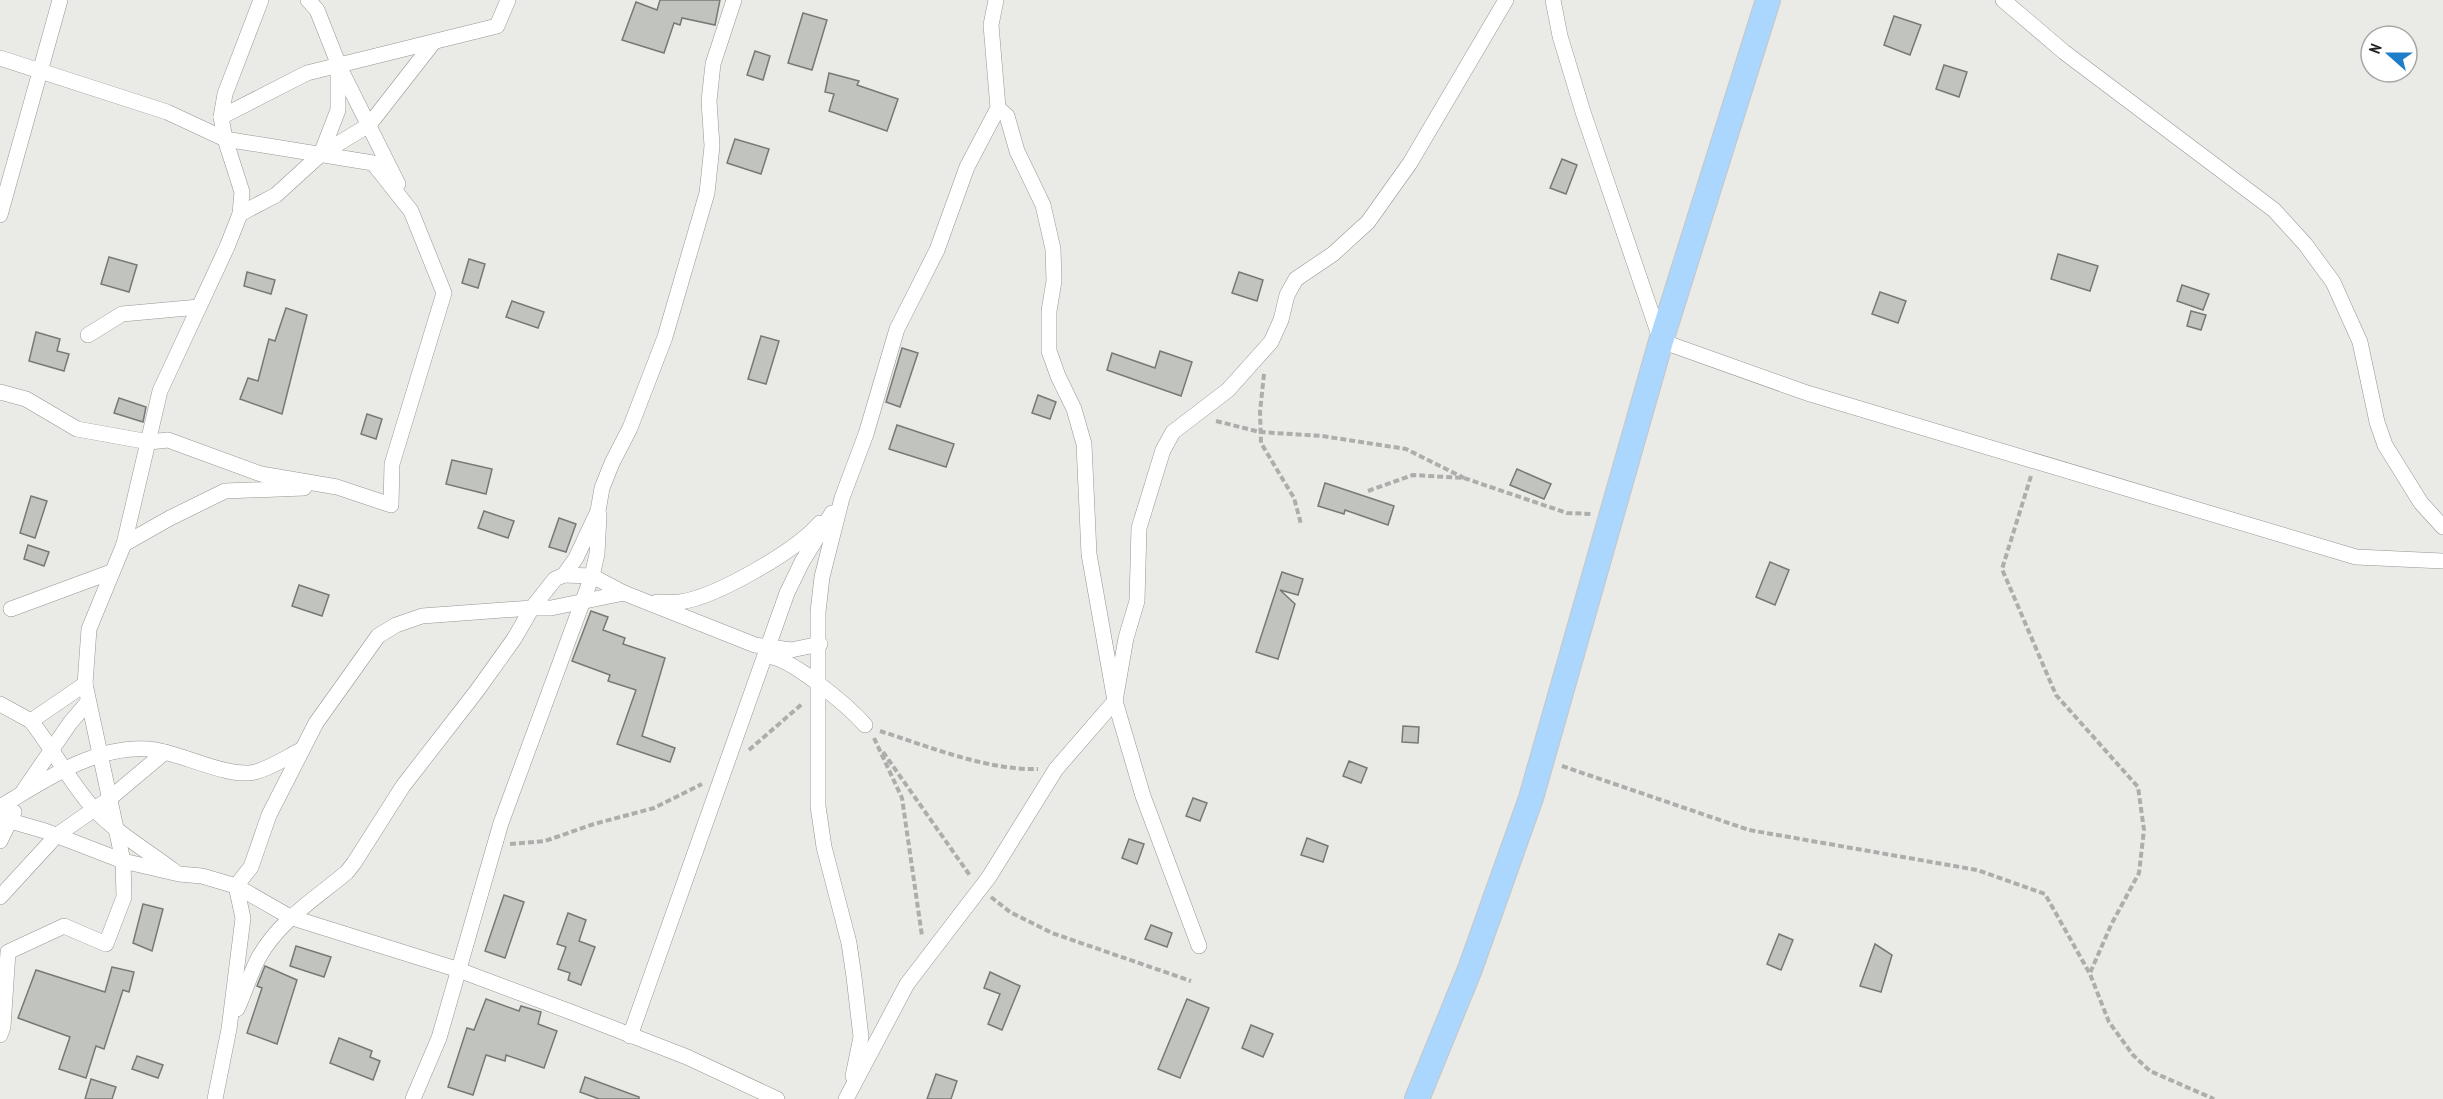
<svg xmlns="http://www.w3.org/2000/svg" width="2443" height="1099" viewBox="0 0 2443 1099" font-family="'PT Sans Narrow',sans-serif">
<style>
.building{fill:#c1c3bf;stroke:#777975;stroke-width:1.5}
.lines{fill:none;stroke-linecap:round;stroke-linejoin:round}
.minor-casing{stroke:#959793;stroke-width:16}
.primary-casing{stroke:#c6c6c5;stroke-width:26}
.path{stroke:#adaeab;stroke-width:4;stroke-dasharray:6 3;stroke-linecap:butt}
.minor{stroke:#fff;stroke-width:15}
.primary{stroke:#abd6fd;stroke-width:24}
</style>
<rect width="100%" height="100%" fill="#eaebe7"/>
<g class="building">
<polygon points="660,0 720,0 715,25 682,18 680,25 674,23 664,53 622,40 636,2 657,10"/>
<polygon points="803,13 827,20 812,70 788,63"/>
<polygon points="1894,16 1921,25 1910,55 1884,45"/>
<polygon points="755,51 770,56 763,80 747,75"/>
<polygon points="1944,65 1967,72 1959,97 1936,89"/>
<polygon points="829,73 859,81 857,85 898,99 887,131 829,111 834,94 825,92"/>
<polygon points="735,139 769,149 761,174 727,163"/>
<polygon points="1562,159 1577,165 1566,194 1550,188"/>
<polygon points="2058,254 2098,266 2090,291 2051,279"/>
<polygon points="109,257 137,265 129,292 101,284"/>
<polygon points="469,259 485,264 478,288 462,283"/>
<polygon points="247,272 275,280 271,294 244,286"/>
<polygon points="1239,272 1263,280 1257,301 1232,293"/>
<polygon points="2182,285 2209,294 2203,310 2177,301"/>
<polygon points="1880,292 1906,301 1898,323 1872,314"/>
<polygon points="512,301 544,312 538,328 506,317"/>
<polygon points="286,308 307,315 282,414 240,399 248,378 258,381 269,339 275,341"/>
<polygon points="2191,311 2206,315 2201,330 2187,326"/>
<polygon points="36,332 60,339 57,351 69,354 64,371 29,361"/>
<polygon points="761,336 779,341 766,384 748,379"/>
<polygon points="902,348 918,353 900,407 886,402"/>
<polygon points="1160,351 1192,362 1181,396 1107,370 1112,353 1155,368"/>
<polygon points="1038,395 1056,402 1050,419 1032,413"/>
<polygon points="119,398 146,407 143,422 114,413"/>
<polygon points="367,414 382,419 376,439 361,434"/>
<polygon points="897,425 954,444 946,467 889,449"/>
<polygon points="452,460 492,469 486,494 446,484"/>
<polygon points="1517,469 1551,484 1544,499 1510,485"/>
<polygon points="1325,483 1394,506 1388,525 1345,510 1344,514 1318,506"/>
<polygon points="31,496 47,501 35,538 20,533"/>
<polygon points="484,511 514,521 508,538 478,528"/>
<polygon points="559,518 576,524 566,552 549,547"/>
<polygon points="28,545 49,552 44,566 24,559"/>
<polygon points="1770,562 1789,570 1775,605 1756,597"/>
<polygon points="1282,572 1303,579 1298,595 1280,590 1295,604 1278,659 1256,652"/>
<polygon points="299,585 329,595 322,616 292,606"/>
<polygon points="591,611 608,617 603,630 625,638 623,644 665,658 642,736 675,748 670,762 617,744 636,690 608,681 610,675 572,661"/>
<polygon points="1403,726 1419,727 1418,743 1402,742"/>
<polygon points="1349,761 1367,768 1361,783 1343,776"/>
<polygon points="1193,798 1207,803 1200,821 1186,816"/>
<polygon points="1307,838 1328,846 1323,862 1301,855"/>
<polygon points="1129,839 1144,844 1137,864 1122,858"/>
<polygon points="504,895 524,902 505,958 485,951"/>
<polygon points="143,904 163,909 152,951 133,943"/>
<polygon points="568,913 586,920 579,941 595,947 581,985 568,980 570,973 558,969 566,947 557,944"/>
<polygon points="1151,925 1172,933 1167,947 1145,939"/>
<polygon points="1779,934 1793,940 1781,970 1767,964"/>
<polygon points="1875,944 1892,955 1881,992 1860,986"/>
<polygon points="296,946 331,957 324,977 290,966"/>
<polygon points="265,966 297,980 277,1044 247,1033 262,988 257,986"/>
<polygon points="112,967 134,972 129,992 123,990 104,1049 96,1046 86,1078 59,1069 70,1037 18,1018 36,970 105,992"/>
<polygon points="990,972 1020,986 1002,1030 988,1024 1000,994 984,988"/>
<polygon points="486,999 519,1011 521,1006 541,1012 538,1024 557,1031 544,1068 506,1055 505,1061 486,1055 473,1095 448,1087 467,1028 474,1030"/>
<polygon points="1187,999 1209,1008 1180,1078 1158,1069"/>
<polygon points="1251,1025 1273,1034 1263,1057 1242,1048"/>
<polygon points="339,1038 372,1051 370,1057 380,1061 373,1080 330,1063"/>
<polygon points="137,1056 163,1065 158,1078 132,1069"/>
<polygon points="936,1074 957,1081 951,1099 927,1099"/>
<polygon points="585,1077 639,1097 639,1099 599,1099 580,1092"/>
<polygon points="91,1079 116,1087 112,1099 85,1099"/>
</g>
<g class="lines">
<defs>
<g id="minor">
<polyline points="1553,0 1560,36 1583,112 1661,341 1807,393 2356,557 2443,561"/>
<polyline points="2003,0 2064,52 2274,210 2305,244 2333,282 2360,342 2377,422 2385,445 2421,503 2443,527"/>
<polyline points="0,58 167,112 225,139 373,163 411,211 444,293 392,464 391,505 337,487 261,474 168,440 149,442 77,429 26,399 0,392"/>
<polyline points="339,66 398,184"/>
<polyline points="998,108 1007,116 1017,151 1043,205 1053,249 1054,281 1049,311 1049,351 1058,376 1074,409 1084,444 1089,554 1115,701 1143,796 1199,946"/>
<polyline points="221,117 307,73 497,26 508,0"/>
<polyline points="321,154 369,125 433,43"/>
<polyline points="240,214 276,195 321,154 338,110 338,63 317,10 308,0"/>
<polyline points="0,215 60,0"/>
<polyline points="88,335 122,314 199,307"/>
<polyline points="124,544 170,518 225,491 304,488"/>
<polyline points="564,575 592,576 624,593 755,645 791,650 820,644"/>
<path d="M657 602C664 602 673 603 680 602 716 597 796 551 820 523"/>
<polyline points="11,609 111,572"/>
<path d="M766 656C790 656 849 707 865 725"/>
<polyline points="0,704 31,721 85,684"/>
<path d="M31 721C53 749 69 781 93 808 115 832 148 851 174 871"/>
<polyline points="24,790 70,723 88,702"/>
<path d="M0 807C43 781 95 745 148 749 178 751 228 779 255 772 271 768 287 757 301 750"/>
<polyline points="0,818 45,831 123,861 179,874 202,876 236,886 290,917 456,969 571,1012 687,1057 777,1099"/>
<polyline points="0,841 14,812"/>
<polyline points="0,897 57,835 109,799 165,752"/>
<path d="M237 1009C245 993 250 973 259 957 280 920 315 899 347 872L354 863 403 786 476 692 514 639 532 608H551L624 593"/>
<polyline points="0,1035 3,1027 8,952 64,926 106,944 124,897 123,861 85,684 89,629 124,544 160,391 227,247 240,214 242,192 225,139 221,117 225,94 261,0"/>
<polyline points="630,1036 787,593 802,562 832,513"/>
<polyline points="853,1076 861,1037 854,977 849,943 824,847 818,806 818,612 822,577 842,498 866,434 897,329 937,250 967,167 998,108 991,25 996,0"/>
<polyline points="215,1099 229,1029 243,918 236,886 251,867 269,815 316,723 378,636 396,625 422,616 532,608 555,579 564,575 576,558 598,511 602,488 612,463 630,428 665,337 707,193 712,146 709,101 713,64 734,0"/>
<polyline points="413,1099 439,1038 501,823 592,576 597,554 599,515"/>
<polyline points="846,1099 907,984 989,877 1056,769 1115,701 1126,638 1137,601 1139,528 1163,450 1173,432 1228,390 1271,342 1281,320 1287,295 1296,279 1333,254 1368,222 1410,163 1506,0"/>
</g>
<polyline id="primary" points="1417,1099 1470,969 1531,798 1661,341 1768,0"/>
</defs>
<use href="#minor" class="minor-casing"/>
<use href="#primary" class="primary-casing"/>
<g class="path">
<polyline points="1264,374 1260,412 1261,443 1294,498 1301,524"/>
<polyline points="1216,421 1260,432 1322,436 1406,449 1464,478"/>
<polyline points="2031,476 2002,569 2056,695 2138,787 2144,830 2139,873 2111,925 2090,973"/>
<polyline points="1368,491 1413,475 1464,478 1567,513 1591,514"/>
<path d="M880 731C927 746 989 771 1038 769"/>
<polyline points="874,738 902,798 922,936"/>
<polyline points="749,750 802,704"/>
<polyline points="883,752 971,877"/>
<polyline points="1562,766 1749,830 1977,870 2045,894 2090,974 2109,1022 2133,1055 2150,1071 2214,1099"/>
<polyline points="510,844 545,841 594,824 654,808 702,784"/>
<polyline points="991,897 1010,912 1052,933 1191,981"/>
</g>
<use href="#minor" class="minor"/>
<use href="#primary" class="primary"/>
</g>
<g transform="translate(2389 54) rotate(291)"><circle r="28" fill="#ffffff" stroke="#a7a7a6" stroke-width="1.5"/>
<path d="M0-4.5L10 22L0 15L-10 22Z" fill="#1f7eca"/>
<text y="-9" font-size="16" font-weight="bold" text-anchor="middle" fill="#222321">N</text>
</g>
</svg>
